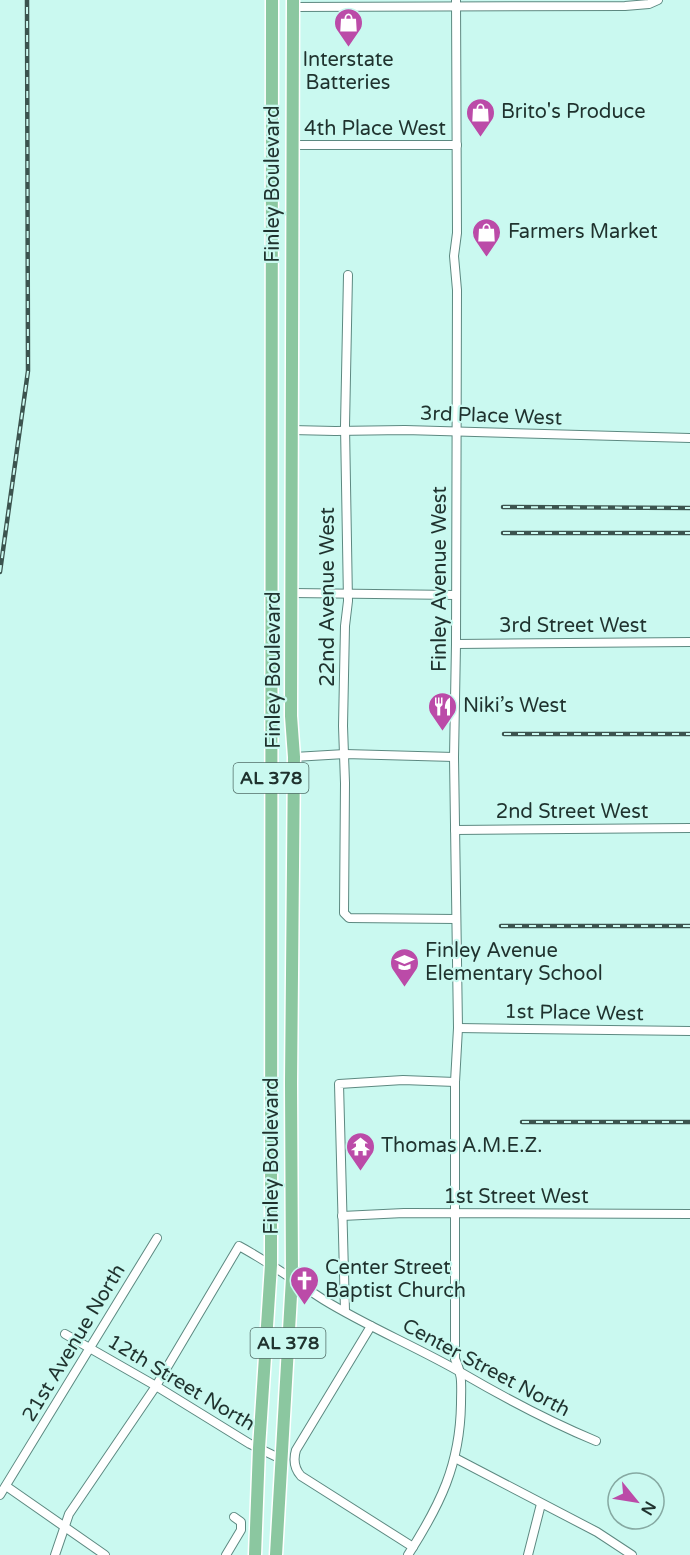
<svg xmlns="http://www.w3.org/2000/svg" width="690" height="1555" viewBox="0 0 690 1555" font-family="'Varela Round',sans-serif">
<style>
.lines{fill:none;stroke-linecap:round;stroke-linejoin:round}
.minor-casing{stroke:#5d8981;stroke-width:10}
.primary-casing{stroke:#fff;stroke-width:15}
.minor{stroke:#fff;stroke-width:8}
.primary{stroke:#8bc7a0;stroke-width:12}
.rail-casing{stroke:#3c544f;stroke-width:4.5}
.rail{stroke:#caf9f0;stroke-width:2;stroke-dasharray:7;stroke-linecap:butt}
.labels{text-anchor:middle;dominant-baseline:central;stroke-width:4.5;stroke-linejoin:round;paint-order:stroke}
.shield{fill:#caf9f0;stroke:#526e68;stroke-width:1.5}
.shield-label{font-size:18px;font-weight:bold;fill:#1f322e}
.poi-label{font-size:20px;fill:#1f322e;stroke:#caf9f0;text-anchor:start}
.street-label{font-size:20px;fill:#1f322e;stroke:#caf9f0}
</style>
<rect width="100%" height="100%" fill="#caf9f0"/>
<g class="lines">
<defs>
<g id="minor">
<polyline points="293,7 625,6 649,4 658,0"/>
<polyline points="293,145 457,145"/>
<polyline points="348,275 345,426 348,601 345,626 343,726 345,783 344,913 349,918 456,919"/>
<polyline points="292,430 335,431 405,430 690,438"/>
<polyline points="293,593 456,595"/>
<polyline points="456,644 690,642"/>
<polyline points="294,757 345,754 454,757"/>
<polyline points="455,830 690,828"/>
<polyline points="458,1028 690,1031"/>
<polyline points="342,1216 404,1213 690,1214"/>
<polyline points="345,1311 339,1084 403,1080 455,1082"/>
<path d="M371 1326 296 1450C293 1460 294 1468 301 1476L413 1547"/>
<polyline points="65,1334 156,1386 250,1444 281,1459"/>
<polyline points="455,1458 597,1532 632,1555"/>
<polyline points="6,1486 105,1555"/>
<polyline points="0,1495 157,1238"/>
<path d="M55 1555 69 1514 156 1386 239 1246C269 1262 296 1282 324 1300 368 1327 417 1347 462 1373 505 1398 550 1422 596 1441"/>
<polyline points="226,1555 241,1530 241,1522 234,1517"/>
<path d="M408 1555C440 1505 460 1465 461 1404 461 1385 463 1376 455 1359V1082L458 1028 454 757 456 644 457 290 454 256 457 233 456 0"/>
<polyline points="528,1555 541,1504"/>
</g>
<g id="primary">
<polyline points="255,1555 259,1448 271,1265 272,0"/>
<polyline points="276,1555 292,1278 291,1083 294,757 291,716 293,0"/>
</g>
</defs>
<use href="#minor" class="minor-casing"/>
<use href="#primary" class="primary-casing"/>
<use href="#minor" class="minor"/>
<use href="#primary" class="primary"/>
<defs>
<g id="rail">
<polyline points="503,507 690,508"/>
<polyline points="503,533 690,533"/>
<polyline points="0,572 28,371 27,0"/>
<polyline points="504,734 690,734"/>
<polyline points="501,926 690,926"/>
<polyline points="522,1122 690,1122"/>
</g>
</defs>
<use href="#rail" class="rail-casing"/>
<use href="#rail" class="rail"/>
</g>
<defs>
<symbol id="shop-pin" viewBox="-11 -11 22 30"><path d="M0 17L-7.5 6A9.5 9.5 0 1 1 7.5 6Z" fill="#bb4ba8" stroke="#caf9f0"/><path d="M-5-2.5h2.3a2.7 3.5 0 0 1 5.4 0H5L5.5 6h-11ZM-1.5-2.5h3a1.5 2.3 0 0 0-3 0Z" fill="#fff"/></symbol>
<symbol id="restaurant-pin" viewBox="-11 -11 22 30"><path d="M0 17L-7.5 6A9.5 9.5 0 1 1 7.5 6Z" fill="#bb4ba8" stroke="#caf9f0"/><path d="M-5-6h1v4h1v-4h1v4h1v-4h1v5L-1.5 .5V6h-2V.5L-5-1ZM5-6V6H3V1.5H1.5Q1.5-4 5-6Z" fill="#fff"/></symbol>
<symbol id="school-pin" viewBox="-11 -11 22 30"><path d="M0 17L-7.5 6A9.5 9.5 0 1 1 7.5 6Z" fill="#bb4ba8" stroke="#caf9f0"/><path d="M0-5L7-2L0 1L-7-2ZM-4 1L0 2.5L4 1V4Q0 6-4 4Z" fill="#fff"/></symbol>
<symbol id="temple-pin" viewBox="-11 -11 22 30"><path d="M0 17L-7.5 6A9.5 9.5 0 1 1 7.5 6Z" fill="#bb4ba8" stroke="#caf9f0"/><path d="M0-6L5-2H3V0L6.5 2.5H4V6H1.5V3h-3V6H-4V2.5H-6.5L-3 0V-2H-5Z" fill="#fff"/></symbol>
<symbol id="church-pin" viewBox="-11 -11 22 30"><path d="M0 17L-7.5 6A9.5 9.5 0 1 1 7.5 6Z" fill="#bb4ba8" stroke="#caf9f0"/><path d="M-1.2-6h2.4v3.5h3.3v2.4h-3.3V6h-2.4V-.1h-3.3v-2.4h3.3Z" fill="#fff"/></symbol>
</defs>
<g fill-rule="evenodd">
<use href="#shop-pin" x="332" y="6" width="33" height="45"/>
<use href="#shop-pin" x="464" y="96" width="33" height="45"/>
<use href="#shop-pin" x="470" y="216" width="33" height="45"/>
<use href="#restaurant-pin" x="426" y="690" width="33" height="45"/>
<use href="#school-pin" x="388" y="946" width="33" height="45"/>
<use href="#temple-pin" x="344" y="1130" width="33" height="45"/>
<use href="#church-pin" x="288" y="1264" width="33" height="45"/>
</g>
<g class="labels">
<g class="shield">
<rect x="233.5" y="763" width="75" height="30" rx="4.5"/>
<rect x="250.5" y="1328" width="75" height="30" rx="4.5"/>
</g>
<g class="shield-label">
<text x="271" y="778">AL 378</text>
<text x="288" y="1343">AL 378</text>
</g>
<g class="poi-label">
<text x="348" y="60" text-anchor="middle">Interstate<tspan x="348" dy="23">Batteries</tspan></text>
<text x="501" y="112">Brito's Produce</text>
<text x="508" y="232">Farmers Market</text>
<text x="463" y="706">Niki’s West</text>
<text x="425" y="951">Finley Avenue<tspan x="425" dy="23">Elementary School</tspan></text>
<text x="381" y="1146">Thomas A.M.E.Z.</text>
<text x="325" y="1268">Center Street<tspan x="325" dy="23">Baptist Church</tspan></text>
</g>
<g class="street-label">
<text x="375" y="129">4th Place West</text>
<text transform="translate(273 184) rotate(-90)">Finley Boulevard</text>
<text transform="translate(491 416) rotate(2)">3rd Place West</text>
<text transform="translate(440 579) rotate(-90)">Finley Avenue West</text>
<text transform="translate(328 597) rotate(-90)">22nd Avenue West</text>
<text x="573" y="626">3rd Street West</text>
<text transform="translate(274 670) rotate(-90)">Finley Boulevard</text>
<text x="572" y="812">2nd Street West</text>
<text transform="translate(574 1013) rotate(1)">1st Place West</text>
<text transform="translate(272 1156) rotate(-90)">Finley Boulevard</text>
<text x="516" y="1197">1st Street West</text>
<text transform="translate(74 1343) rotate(-59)">21st Avenue North</text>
<text transform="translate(486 1368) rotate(28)">Center Street North</text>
<text transform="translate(181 1383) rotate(31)">12th Street North</text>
</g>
</g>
<g transform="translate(636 1501) rotate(120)"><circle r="28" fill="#caf9f0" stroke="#86a9a2" stroke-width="1.5"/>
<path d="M0-4.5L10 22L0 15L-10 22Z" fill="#bb4ba8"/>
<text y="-9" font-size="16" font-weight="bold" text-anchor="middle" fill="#1f322e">N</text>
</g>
</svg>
